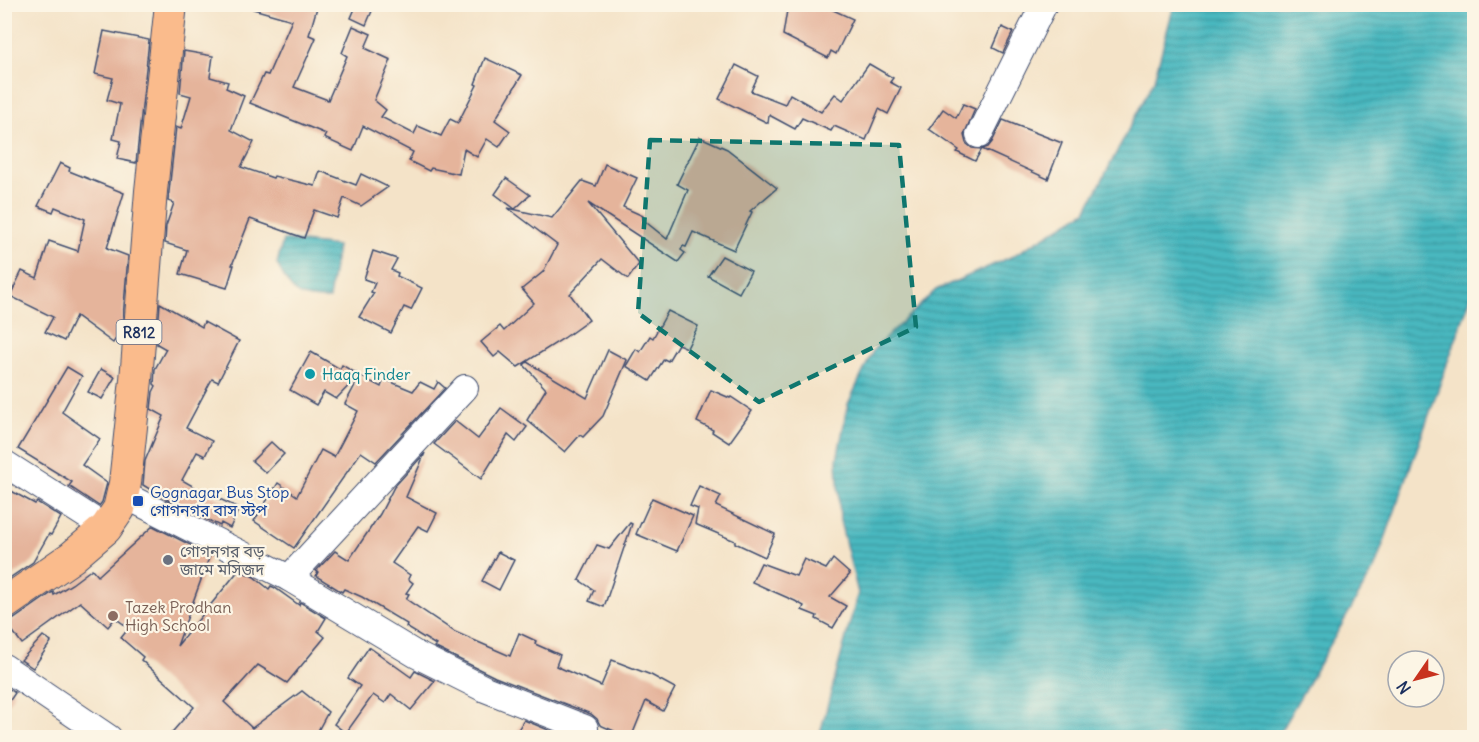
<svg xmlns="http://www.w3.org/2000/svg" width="1479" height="742" viewBox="0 0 1479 742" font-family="Delius,'Noto Sans Bengali',sans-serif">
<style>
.water{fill:url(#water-rules);stroke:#32748e;stroke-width:1.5}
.building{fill:#e5b49b}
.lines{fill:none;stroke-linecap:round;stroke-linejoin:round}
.minor-casing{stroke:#3c4a6e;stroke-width:28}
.major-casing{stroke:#3c4a6e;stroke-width:34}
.minor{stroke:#fff;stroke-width:26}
.major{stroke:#fabb8c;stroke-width:32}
.marked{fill:#0f766e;fill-opacity:0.2;stroke:#0f766e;stroke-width:4.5;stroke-dasharray:12 8;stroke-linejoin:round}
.culture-dot{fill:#0f9aa8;stroke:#fcf5e5;stroke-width:2}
.transit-dot{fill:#1a4fb4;stroke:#fcf5e5;stroke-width:2}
.worship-dot{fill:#6b7280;stroke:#fcf5e5;stroke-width:2}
.education-dot{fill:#8d6e63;stroke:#fcf5e5;stroke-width:2}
.labels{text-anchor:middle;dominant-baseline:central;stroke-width:4.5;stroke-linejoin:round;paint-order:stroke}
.shield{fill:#fcf5e5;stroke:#5e6a86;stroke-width:1.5}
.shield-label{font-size:15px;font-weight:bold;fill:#1b2f5e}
.culture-label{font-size:16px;fill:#0d838f;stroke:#fcf5e5;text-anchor:start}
.transit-label{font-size:16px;fill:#164399;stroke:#fcf5e5;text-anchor:start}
.worship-label{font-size:16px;fill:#5b616d;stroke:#fcf5e5;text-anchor:start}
.education-label{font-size:16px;fill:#785e54;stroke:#fcf5e5;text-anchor:start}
</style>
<defs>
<pattern id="water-rules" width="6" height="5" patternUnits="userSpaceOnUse" patternTransform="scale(1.5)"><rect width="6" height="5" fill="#48b8bf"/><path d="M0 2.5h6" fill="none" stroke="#3b969e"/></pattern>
</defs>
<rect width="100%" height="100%" fill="#fcf5e5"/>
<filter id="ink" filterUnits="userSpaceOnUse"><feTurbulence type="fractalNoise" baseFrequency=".0167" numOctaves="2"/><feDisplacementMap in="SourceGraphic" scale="12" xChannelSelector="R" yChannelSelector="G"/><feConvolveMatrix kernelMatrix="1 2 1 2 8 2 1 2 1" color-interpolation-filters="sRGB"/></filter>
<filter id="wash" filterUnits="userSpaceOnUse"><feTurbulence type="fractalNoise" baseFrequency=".008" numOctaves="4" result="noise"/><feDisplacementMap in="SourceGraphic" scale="24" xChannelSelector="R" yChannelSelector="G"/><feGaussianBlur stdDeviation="1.35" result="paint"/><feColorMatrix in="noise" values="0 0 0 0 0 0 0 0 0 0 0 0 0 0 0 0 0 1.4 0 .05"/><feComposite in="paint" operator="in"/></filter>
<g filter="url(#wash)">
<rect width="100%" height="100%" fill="#f4e3c8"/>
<g class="water">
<polygon points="1174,5 1474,5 1474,288 1375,567 1277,737 819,737 858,593 840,521 837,460 848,404 874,349 936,290 1013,256 1086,211 1154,80"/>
<path d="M283 240 337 246 329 299C294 299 293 293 277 264Z"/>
</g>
<g id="blocks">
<g class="building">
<polygon points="254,4 318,4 309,35 316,38 294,87 328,100 347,56 342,53 353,26 371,34 365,48 391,60 374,100 386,110 381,117 414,134 418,126 441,136 450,119 458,123 477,85 475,84 485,58 522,75 495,120 510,131 499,147 487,139 477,157 464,149 459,174 431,168 429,171 409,161 413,152 363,126 353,151 324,138 326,134 250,103 264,74 268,75 292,20 253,9"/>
<polygon points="357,4 375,4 366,25 351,18"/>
<polygon points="788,4 820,4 853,19 836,54 831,51 828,58 783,35"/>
<polygon points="1002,27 1013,32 1003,53 993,48"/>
<polygon points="104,31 149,40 136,163 117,159 121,141 113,139 120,104 107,100 113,78 95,74"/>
<polygon points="184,51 213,56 210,77 228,82 226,88 244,96 231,130 254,142 241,167 273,178 274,176 315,186 320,171 356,185 361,174 388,187 361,206 344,198 337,218 314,210 304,238 250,219 232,265 234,265 227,288 180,274 187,250 165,243 166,226 174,203 168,201 176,127 181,129 191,96 180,93"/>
<polygon points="869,64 893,78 890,82 901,88 888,114 879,109 866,140 834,126 831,131 802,118 795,129 769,115 768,123 719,99 736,65 758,76 751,91 785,104 790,94 821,112 835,94 843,100"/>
<polygon points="963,104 975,109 964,135 966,143 972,148 982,149 975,161 957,152 959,150 929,129 943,109 956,118"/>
<polygon points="1003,120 1062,143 1048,179 982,149 988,147 992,142"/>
<polygon points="700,137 727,149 777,188 750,211 752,212 734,250 693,232 686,247 683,246 681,250 685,253 678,262 588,203 639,264 628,279 602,259 570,294 589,320 564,338 518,367 500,352 494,357 481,342 500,326 504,331 534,303 522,289 543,272 557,245 508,208 552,218 582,181 596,186 605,164 637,178 623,207 643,216 642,219 667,239 688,190 677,184"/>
<polygon points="60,163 70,168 69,171 124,193 107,248 128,256 122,330 113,343 76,316 64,341 45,332 53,317 10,296 22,271 37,278 49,241 78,251 85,219 55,207 53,212 38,206"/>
<polygon points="506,178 530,195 515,209 495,194"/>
<polygon points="373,251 397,259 391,270 398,273 397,276 422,288 411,310 404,307 391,333 359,317 374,293 371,292 375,283 364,279"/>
<polygon points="722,256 751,271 739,293 708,276"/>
<polygon points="160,303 202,327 204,322 239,341 218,382 212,379 186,428 212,441 205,456 197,452 182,480 210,496 211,495 239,508 230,528 221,523 220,526 166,499 143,485 145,461 164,416 151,409 153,392 156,386 154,384 155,369 166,349 157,344"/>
<polygon points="668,311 698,326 687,348 678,344 668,361 664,359 650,381 626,366 636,349 640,352 650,336 653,338"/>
<polygon points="608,350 627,360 603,416 583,437 580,435 565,452 527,420 546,389 524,365 527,362 587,398"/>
<polygon points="311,352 340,369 342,365 359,375 336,399 324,392 316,405 290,390"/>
<polygon points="67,367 82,376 62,412 100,439 82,465 107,483 102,502 99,506 69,486 72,482 18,449"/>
<polygon points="101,369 115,377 102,399 88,392"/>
<polygon points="360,376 381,387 384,379 413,391 420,382 434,389 438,382 445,388 376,462 361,452 294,548 254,521 278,483 297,496 321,450 334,457 358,411 345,404"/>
<polygon points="711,390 730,398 731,397 752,411 729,443 712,432 713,430 697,422"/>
<polygon points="501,408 527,427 516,442 508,435 481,479 434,444 455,421 478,439"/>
<polygon points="271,442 284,454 266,473 252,461"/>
<polygon points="425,453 406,497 437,513 428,531 418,526 392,563 410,575 408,579 413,583 406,593 409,594 406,599 455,632 510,656 519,633 536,641 535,644 560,655 556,666 601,686 612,660 651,675 675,688 663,711 646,701 631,738 611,738 614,731 600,725 597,719 591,714 495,677 434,647 436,645 406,627 407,624 362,597 344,589 342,592 316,576 318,572 316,571 335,551 349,560 380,514 394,487"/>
<polygon points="699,486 721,496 716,506 775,534 765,557 735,543 735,541 695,524 698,509 690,506"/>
<polygon points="4,487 35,504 37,502 61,517 51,535 49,534 33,562 5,581"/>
<polygon points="652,498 693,516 677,551 636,534"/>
<polygon points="630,523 632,524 604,607 589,601 594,590 579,580 597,545 609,549"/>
<polygon points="153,526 210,555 177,646 239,570 254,577 269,589 271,586 275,588 299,605 300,602 326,618 318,631 325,637 287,683 258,665 224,702 252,728 302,691 328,712 314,738 167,738 194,707 141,660 143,657 121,638 129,628 115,618 108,627 80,602 22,644 6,622 14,619 53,592 54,595 72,584 92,569 98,576"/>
<polygon points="498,552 514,560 499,590 482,581"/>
<polygon points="804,559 826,569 833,559 850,574 830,597 846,606 833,628 816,619 817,616 802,610 804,606 795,601 752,582 761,563 796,576"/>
<polygon points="43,636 51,642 33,668 21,660"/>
<polygon points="369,647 411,677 415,671 435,681 411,710 391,694 385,703 373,695 346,733 334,724 360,686 348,678"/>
<polygon points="4,685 15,693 4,709"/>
<polygon points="524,720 568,738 513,738"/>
</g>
</g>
</g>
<g filter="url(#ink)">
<use href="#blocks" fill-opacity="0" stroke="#3c4a6e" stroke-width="1.5"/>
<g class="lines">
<defs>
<g id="minor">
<polyline points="979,135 1044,4"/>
<polyline points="4,463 106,528"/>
<polyline points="122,494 289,578 417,655 485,689 585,728"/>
<polyline points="289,578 465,388"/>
<polyline points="4,667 109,738"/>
</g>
<polyline id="major" points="4,604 72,557 106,528 119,509 125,483 136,380 151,191 171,4"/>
</defs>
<use href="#minor" class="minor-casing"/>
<use href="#major" class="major-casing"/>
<use href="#minor" class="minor"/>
<use href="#major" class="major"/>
</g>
</g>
<path class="marked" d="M650 140 899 145 916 327 759 402 638 313Z"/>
<circle class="culture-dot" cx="310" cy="374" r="6"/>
<rect class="transit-dot" x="132" y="495" width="12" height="12" rx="3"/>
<circle class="worship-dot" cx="168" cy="560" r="6"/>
<circle class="education-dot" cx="113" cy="616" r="6"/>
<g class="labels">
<rect class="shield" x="116.5" y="320" width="45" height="24" rx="4.5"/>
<g class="shield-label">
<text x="139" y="332">R812</text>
</g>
<g class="culture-label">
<text x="322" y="374">Haqq Finder</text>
</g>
<g class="transit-label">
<text x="150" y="492">Gognagar Bus Stop<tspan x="150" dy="18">গোগনগর বাস স্টপ</tspan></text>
</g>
<g class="worship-label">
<text x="180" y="551">গোগনগর বড়<tspan x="180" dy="18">জামে মসিজদ</tspan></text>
</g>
<g class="education-label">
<text x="125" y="607">Tazek Prodhan<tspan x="125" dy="18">High School</tspan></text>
</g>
</g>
<rect width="1479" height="742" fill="none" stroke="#fcf5e5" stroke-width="24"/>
<g transform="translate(1416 679) rotate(235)"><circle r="28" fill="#fcf5e5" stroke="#a2a6af" stroke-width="1.5"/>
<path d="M0-4.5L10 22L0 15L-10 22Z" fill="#c8321e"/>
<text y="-9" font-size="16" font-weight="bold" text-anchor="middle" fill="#1b2f5e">N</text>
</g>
</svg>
